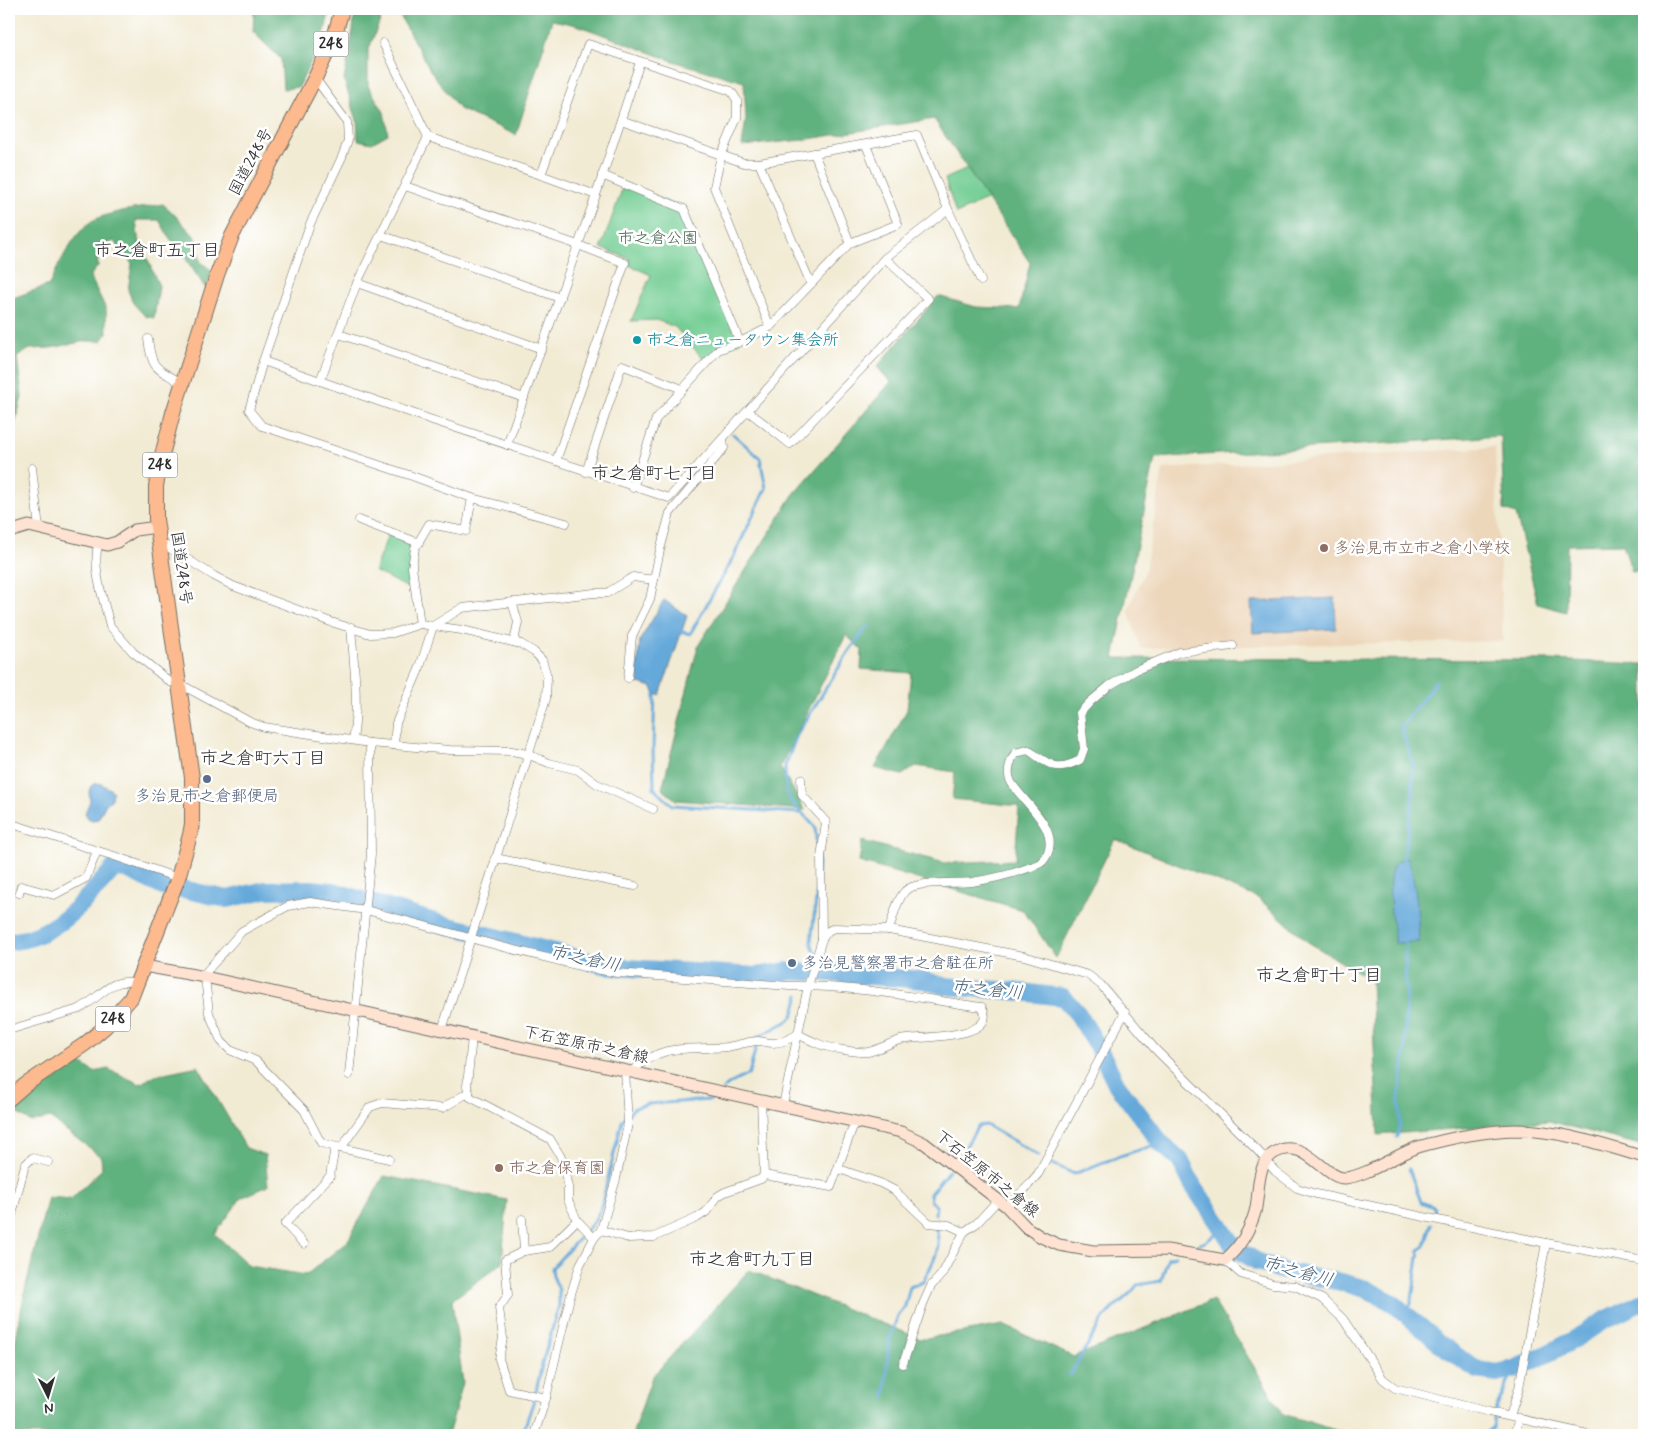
<svg xmlns="http://www.w3.org/2000/svg" width="1653" height="1444" viewBox="0 0 1653 1444" font-family="Mynerve,'Klee One',sans-serif">
<style>
.built{fill:#edd7bb}
.green{fill:#74ce94;stroke:#507c60}
.forest{fill:#5fb17e;stroke:#456e54}
.water{fill:#65a9da;stroke:#486a82}
.lines{fill:none;stroke-linecap:round;stroke-linejoin:round}
.stream{stroke:#65a9da;stroke-width:3}
.river{stroke:#65a9da;stroke-width:18}
.minor-casing{stroke:#716e66;stroke-width:9}
.secondary-casing{stroke:#716e66;stroke-width:13}
.trunk-casing{stroke:#716e66;stroke-width:16}
.minor{stroke:#fff;stroke-width:8}
.secondary{stroke:#fee3d2;stroke-width:11}
.trunk{stroke:#fcba8e;stroke-width:14}
.culture-dot{fill:#0f9aa8;stroke:#fff;stroke-width:2}
.education-dot{fill:#8d6e63;stroke:#fff;stroke-width:2}
.service-dot{fill:#5c6f8a;stroke:#fff;stroke-width:2}
.labels{text-anchor:middle;dominant-baseline:central;stroke-width:5;stroke-linejoin:round;paint-order:stroke}
.shield{fill:#fff;stroke:#6b6b6b;stroke-width:1}
.shield-label{font-size:15px;font-weight:bold;fill:#2b2b2b}
.street-label{font-size:16px;fill:#2b2b2b;stroke:#fff}
.park-label{font-size:16px;fill:#456450;stroke:#fff}
.culture-label{font-size:16px;fill:#0d838f;stroke:#fff;text-anchor:start}
.education-label{font-size:16px;fill:#785e54;stroke:#fff;text-anchor:start}
.service-label{font-size:16px;fill:#4e5e75;stroke:#fff}
.neighbourhood-label{font-size:18px;fill:#2b2b2b;stroke:#fff}
.water-label{font-size:18px;font-style:italic;fill:#425d71;stroke:#fff}
</style>
<rect width="100%" height="100%" fill="#fff"/>
<filter id="ink" filterUnits="userSpaceOnUse"><feTurbulence type="fractalNoise" baseFrequency=".02" numOctaves="2"/><feDisplacementMap in="SourceGraphic" scale="10" xChannelSelector="R" yChannelSelector="G"/><feConvolveMatrix kernelMatrix="1 2 1 2 8 2 1 2 1" color-interpolation-filters="sRGB"/></filter>
<filter id="wash" filterUnits="userSpaceOnUse"><feTurbulence type="fractalNoise" baseFrequency=".0096" numOctaves="4" result="noise"/><feDisplacementMap in="SourceGraphic" scale="20" xChannelSelector="R" yChannelSelector="G"/><feGaussianBlur stdDeviation="1.12" result="paint"/><feColorMatrix in="noise" values="0 0 0 0 0 0 0 0 0 0 0 0 0 0 0 0 0 1.4 0 .05"/><feComposite in="paint" operator="in"/></filter>
<g filter="url(#wash)">
<rect width="100%" height="100%" fill="#f2ebd4"/>
<polygon class="built" points="1495,447 1503,641 1141,648 1128,610 1145,571 1163,469"/>
<g class="green">
<polygon points="967,169 988,199 956,214 945,179"/>
<polygon points="624,184 684,209 740,342 718,350 706,362 675,327 656,320 631,321 651,275 629,265 630,259 601,248"/>
<polygon points="388,535 414,543 412,590 374,571"/>
</g>
<g class="forest">
<polygon points="254,9 330,9 325,31 299,87 283,89 281,59 253,32"/>
<polygon points="355,9 1644,9 1644,570 1632,572 1623,544 1567,545 1566,612 1538,604 1516,514 1504,510 1501,436 1155,458 1114,658 1549,660 1644,664 1644,1146 1549,1121 1378,1135 1371,980 1308,942 1258,898 1115,839 1056,958 1023,910 859,862 862,841 945,863 1015,860 1019,806 952,799 955,772 916,766 902,775 875,768 907,710 911,673 861,669 862,650 846,635 780,767 805,810 676,800 662,789 698,646 793,495 891,382 877,367 938,296 976,307 1019,309 1030,263 934,119 802,140 742,146 746,119 744,82 673,61 577,25 552,20 516,135 459,109 430,70 400,16 381,18 368,51 368,86 384,112 388,134 372,143 358,140 357,120 344,80 353,30"/>
<path d="M163 204 173 213 197 239 200 261 212 271 206 289 186 259 169 237 159 220H136L138 237 159 286 154 318 145 316 133 303 128 290 132 264 114 241 97 248 98 266 90 276 106 309 107 334 101 341H86L51 348 30 349 17 357 22 397 14 427 9 429V297L13 298 49 285C58 266 77 225 98 218 118 210 142 208 163 204Z"/>
<polygon points="80,1062 94,1072 108,1069 140,1084 155,1075 198,1066 246,1148 265,1155 268,1186 241,1198 215,1234 249,1266 306,1275 347,1242 384,1176 507,1200 502,1263 452,1300 463,1383 448,1435 9,1435 9,1376 25,1290 48,1197 71,1199 102,1169 101,1157 50,1118 31,1122 12,1110"/>
<polygon points="749,1270 921,1339 1003,1325 1074,1357 1213,1300 1283,1414 1345,1433 1346,1435 632,1435 652,1377"/>
</g>
<g class="water">
<polygon points="1335,598 1336,629 1253,633 1251,602"/>
<polygon points="664,600 687,616 660,695 655,695 652,687 636,682 640,640"/>
<polygon points="96,783 102,784 113,791 112,799 106,804 98,819 92,820 88,818 85,813 90,801 89,791 91,786"/>
<path d="M1408 858C1417 886 1418 913 1419 942L1395 943C1393 926 1386 884 1392 869 1395 862 1401 860 1408 858Z"/>
</g>
<g class="lines">
<g class="stream">
<polyline points="680,631 690,634 732,560 766,488 760,458 733,434"/>
<polyline points="655,695 653,748 654,788 672,805 800,813"/>
<polyline points="1403,859 1412,803 1413,764 1401,728 1436,681"/>
<polyline points="832,973 815,953 811,942 816,900 818,860 815,827 790,800 786,791 785,766 797,735 849,651 868,626"/>
<polyline points="801,977 801,973"/>
<polyline points="723,1089 731,1083 749,1074 756,1047 756,1038 788,1021 793,1016 799,995"/>
<polyline points="1397,1137 1400,1123 1399,1098 1405,1051 1406,1002 1405,943"/>
<polyline points="957,1161 978,1126 986,1125 1039,1156"/>
<polyline points="1053,1164 1074,1174 1117,1157 1161,1143"/>
<polyline points="1409,1169 1421,1202 1434,1207 1435,1213"/>
<polyline points="935,1214 936,1206 931,1201 930,1194 949,1170"/>
<polyline points="1187,1250 1207,1241 1221,1229"/>
<polyline points="1406,1315 1412,1300 1419,1250 1425,1246 1431,1224"/>
<path d="M1070 1375C1082 1356 1092 1335 1104 1318 1114 1304 1130 1297 1137 1285L1161 1281 1168 1258 1175 1256"/>
<path d="M885 1397 889 1341 898 1316 905 1306 910 1287 923 1282C932 1264 945 1245 934 1225"/>
<polyline points="522,1435 534,1400 543,1360 559,1306 559,1290 553,1276 552,1268 593,1223 600,1211 622,1121 627,1115 634,1108 647,1104 711,1100 718,1094"/>
<polyline points="1483,1435 1493,1427 1496,1408 1514,1369"/>
</g>
<path class="river" d="M9 941C52 941 88 898 114 868L127 869 163 887 187 890 227 899 265 890 310 889 333 891 445 925 492 936 612 967 757 976 788 971 832 973 924 980 944 986 1012 991 1063 997 1078 1014 1097 1045 1117 1085 1161 1143 1180 1160 1192 1184 1236 1249 1258 1262 1283 1271 1341 1282 1366 1289 1393 1303 1439 1343 1465 1362 1478 1370 1497 1373 1514 1369 1535 1360 1570 1342 1603 1321 1644 1301"/>
</g>
</g>
<g filter="url(#ink)">
<g class="lines">
<defs>
<g id="minor">
<polyline points="383,43 428,137"/>
<polyline points="315,78 347,122 348,140 342,157 310,224 263,361 249,410 262,426 412,476 472,498 466,531 429,524 415,548 412,567 420,624"/>
<polyline points="814,153 850,243"/>
<polyline points="759,163 811,284"/>
<polyline points="541,175 588,44 731,91 737,100 737,118 721,156 714,187 770,327"/>
<polyline points="602,175 684,209 740,342"/>
<polyline points="405,186 578,245 625,263 556,461"/>
<polyline points="948,209 981,281"/>
<polyline points="381,235 560,298"/>
<polyline points="357,283 542,349"/>
<polyline points="339,334 524,398"/>
<path d="M148 339C152 371 156 367 183 384"/>
<polyline points="263,361 432,420 669,498 885,258 948,209 917,135 759,163 744,163 621,120"/>
<polyline points="320,381 357,283 428,137 541,175 596,195"/>
<polyline points="748,411 790,444 928,299 885,258"/>
<polyline points="507,445 596,195 640,62"/>
<polyline points="32,468 39,528"/>
<polyline points="586,472 622,365 682,389"/>
<polyline points="633,488 656,419 718,350 740,342 770,327 850,243 898,224 866,145"/>
<polyline points="472,498 566,523"/>
<polyline points="359,520 419,543"/>
<polyline points="160,542 214,576 233,586 331,622 370,634 393,633 420,624 462,630 521,644 534,652 542,660 547,676 546,699 442,1030"/>
<path d="M98 544C92 572 104 599 110 626L133 652 170 682 180 684 250 722 264 727 370 743 450 750 512 751 527 754 549 763 578 770 597 784 653 809"/>
<polyline points="512,602 518,622 514,642"/>
<path d="M351 627C354 665 359 703 353 740"/>
<polyline points="628,678 632,636 650,599 660,550 670,513 724,448 723,439"/>
<polyline points="394,745 396,723 420,667 433,626 462,608 594,593 607,593 633,577 654,580"/>
<polyline points="801,779 802,795 826,822 821,857 822,939"/>
<polyline points="9,823 114,856 178,878"/>
<polyline points="495,858 635,886"/>
<polyline points="19,893 21,886 54,895 86,878 97,851"/>
<path d="M889 930C893 918 896 901 905 891 916 880 956 884 972 882 991 879 1010 875 1028 868 1033 866 1041 865 1044 860 1065 831 1023 803 1011 782 1006 773 1010 761 1015 753L1028 750C1049 764 1055 773 1080 760L1084 749 1080 713 1090 702 1109 686 1136 670 1180 652 1233 646"/>
<path d="M9 1030 79 1009C101 998 110 976 137 983"/>
<polyline points="472,1037 467,1086 470,1097 550,1139 561,1157 568,1187 568,1200 577,1220 594,1238"/>
<polyline points="349,1075 371,854 370,743"/>
<path d="M469 1092 443 1108 382 1103 370 1107 341 1148 321 1143 304 1110 256 1061 230 1050 221 1041 209 1013 205 977 206 972 242 931 288 906 310 902 366 910 503 947 584 967 617 973 789 986C851 985 913 997 974 1006L982 1007C1001 1040 917 1036 900 1040 889 1043 879 1050 868 1052 857 1053 828 1048 819 1044 812 1041 805 1038 798 1034 790 1039 782 1043 773 1043 768 1043 763 1041 757 1041 747 1042 737 1045 727 1047 687 1051 665 1041 632 1071"/>
<polyline points="783,1105 808,986 822,939 828,931 834,928 889,930 1024,956 1088,975 1101,985 1155,1049 1258,1151 1275,1171 1297,1188 1316,1194 1546,1243 1644,1261"/>
<polyline points="341,1148 389,1159"/>
<polyline points="839,1169 880,1183 894,1190 929,1223 949,1225 964,1232"/>
<polyline points="764,1175 831,1187 855,1121"/>
<polyline points="1006,1206 1025,1189 1038,1174 1125,1012"/>
<polyline points="522,1219 524,1251"/>
<polyline points="9,1226 25,1165 32,1158 48,1162"/>
<polyline points="601,1230 628,1238 654,1237 697,1218 706,1212 718,1196 725,1192 761,1179 764,1175 761,1100"/>
<polyline points="304,1244 285,1224 330,1176 335,1147"/>
<polyline points="1225,1260 1241,1274 1273,1284 1295,1286 1322,1299 1343,1319 1383,1379 1395,1388 1489,1412 1592,1435"/>
<polyline points="903,1364 923,1304 931,1286 942,1274 964,1232 977,1223 998,1200"/>
<polyline points="546,1398 509,1390 499,1359 503,1338 499,1308 508,1295 505,1260 524,1251 550,1247 577,1220"/>
<polyline points="1510,1416 1519,1388 1546,1243"/>
<polyline points="534,1435 546,1398 570,1297 580,1265 594,1238 601,1230 616,1179 628,1124 625,1070"/>
<polyline points="1514,1435 1519,1418"/>
</g>
<g id="secondary">
<polyline points="9,532 29,526 107,545 117,542 135,530 157,527"/>
<path d="M144 966 205 977 901 1132 924 1143 1006 1206 1026 1227 1041 1237 1059 1245 1093 1251 1167 1250 1225 1260C1239 1248 1250 1230 1255 1212 1260 1194 1255 1165 1274 1153 1305 1135 1324 1179 1345 1178 1364 1177 1398 1154 1418 1147 1450 1138 1482 1131 1515 1130 1559 1130 1603 1145 1644 1157"/>
</g>
<polyline id="trunk" points="9,1099 25,1085 85,1044 105,1027 131,998 178,878 190,835 192,824 192,778 156,519 156,486 161,459 173,413 217,275 232,236 315,78 334,38 342,9"/>
</defs>
<use href="#minor" class="minor-casing"/>
<use href="#secondary" class="secondary-casing"/>
<use href="#trunk" class="trunk-casing"/>
<use href="#minor" class="minor"/>
<use href="#secondary" class="secondary"/>
<use href="#trunk" class="trunk"/>
</g>
</g>
<circle class="culture-dot" cx="637" cy="340" r="5"/>
<g class="education-dot">
<circle cx="1324" cy="548" r="5"/>
<circle cx="499" cy="1168" r="5"/>
</g>
<g class="service-dot">
<circle cx="207" cy="779" r="5"/>
<circle cx="792" cy="963" r="5"/>
</g>
<g class="labels">
<g class="shield">
<rect x="313.5" y="31.5" width="35" height="25" rx="4"/>
<rect x="142.5" y="452.5" width="35" height="25" rx="4"/>
<rect x="95.5" y="1006.5" width="35" height="25" rx="4"/>
</g>
<g class="shield-label">
<text x="331" y="44">248</text>
<text x="160" y="465">248</text>
<text x="113" y="1019">248</text>
</g>
<g class="street-label">
<text transform="translate(251 162) rotate(-62)">国道248号</text>
<text transform="translate(181 568) rotate(82)">国道248号</text>
<text transform="translate(586 1045) rotate(12)">下石笠原市之倉線</text>
<text transform="translate(987 1174) rotate(39)">下石笠原市之倉線</text>
</g>
<g class="park-label">
<text x="658" y="238">市之倉公園</text>
</g>
<g class="culture-label">
<text x="647" y="340">市之倉ニュータウン集会所</text>
</g>
<g class="education-label">
<text x="1334" y="548">多治見市立市之倉小学校</text>
<text x="509" y="1168">市之倉保育園</text>
</g>
<g class="service-label">
<text x="207" y="796">多治見市之倉郵便局</text>
<text x="802" y="963" text-anchor="start">多治見警察署市之倉駐在所</text>
</g>
<g class="neighbourhood-label">
<text x="157" y="251">市之倉町五丁目</text>
<text x="654" y="474">市之倉町七丁目</text>
<text x="263" y="759">市之倉町六丁目</text>
<text x="1319" y="976">市之倉町十丁目</text>
<text x="752" y="1260">市之倉町九丁目</text>
</g>
<g class="water-label">
<text transform="translate(585 959) rotate(12)">市之倉川</text>
<text transform="translate(987 990) rotate(6)">市之倉川</text>
<text transform="translate(1298 1272) rotate(15)">市之倉川</text>
</g>
</g>
<rect width="1653" height="1444" fill="none" stroke="#fff" stroke-width="30"/>
<g transform="translate(48 1396) rotate(175)" stroke="#ffffff" stroke-width="4" paint-order="stroke">
<path d="M0-4L9 19L0 12L-9 19Z" fill="#2b2b2b"/>
<text y="-8" font-size="14" font-weight="bold" text-anchor="middle" fill="#2b2b2b">N</text>
</g>
</svg>
